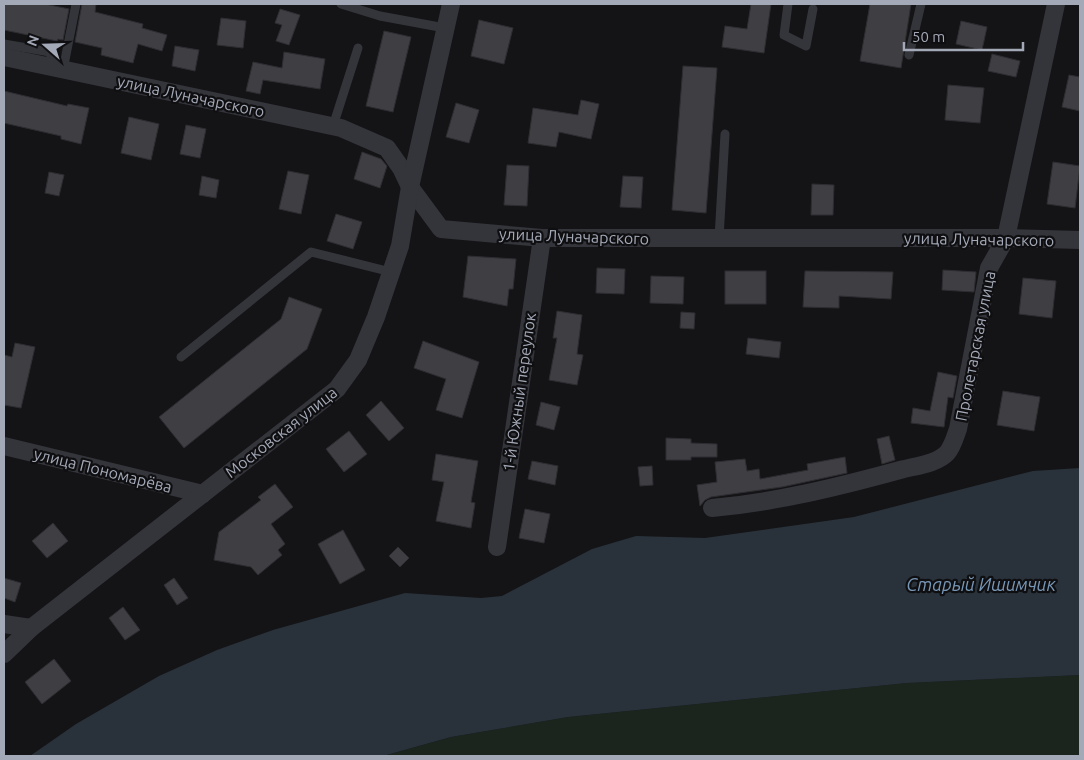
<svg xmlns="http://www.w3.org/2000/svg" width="1084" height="760" viewBox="0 0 1084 760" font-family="Ubuntu,sans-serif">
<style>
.green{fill:#1b241d}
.water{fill:#29323b}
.building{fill:#3e3e43;stroke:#2e2d32}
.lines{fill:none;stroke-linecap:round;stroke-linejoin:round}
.lane{stroke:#34353b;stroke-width:9}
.street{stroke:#34353b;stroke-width:18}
.labels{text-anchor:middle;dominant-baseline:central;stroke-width:4.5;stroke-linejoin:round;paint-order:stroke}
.street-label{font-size:16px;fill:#a4a9b7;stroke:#0f0f11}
.water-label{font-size:18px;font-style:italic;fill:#7897b6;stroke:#0f0f11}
</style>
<rect width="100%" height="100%" fill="#141416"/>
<polygon class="green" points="1080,675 1080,756 383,756 451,737 568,717 907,683"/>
<polygon class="water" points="1080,468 1080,675 907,683 568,717 451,737 383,756 30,756 76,724 159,676 217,650 273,630 405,593 481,598 502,596 592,549 636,536 705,538 854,517 1033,471"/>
<g class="building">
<polygon points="4,4 45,4 69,9 63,40 58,39 57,41 4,30"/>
<polygon points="82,4 96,4 95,12 143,24 142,28 167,35 162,51 138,44 133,63 101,55 102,48 75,42"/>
<polygon points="751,4 771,4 764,53 722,47 725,26 747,29"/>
<polygon points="870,4 911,4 901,68 860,61"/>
<polygon points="280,9 300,15 289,45 276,41 282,25 275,23"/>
<polygon points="221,18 246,21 243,48 217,45"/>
<polygon points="479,20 513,28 504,64 471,56"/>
<polygon points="961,21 987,27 982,50 956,44"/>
<polygon points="384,31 411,37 393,112 366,106"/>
<polygon points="175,46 199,50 195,71 172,66"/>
<polygon points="284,52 325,59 320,89 263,80 260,94 246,91 253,62 282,68"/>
<polygon points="992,54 1020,61 1016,77 988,71"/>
<polygon points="683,66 717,68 706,213 672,210"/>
<polygon points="1069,75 1080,77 1080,111 1062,107"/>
<polygon points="948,85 984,88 980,123 945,120"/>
<polygon points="4,91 67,106 68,104 89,108 81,144 61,139 61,136 4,123"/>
<polygon points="581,100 599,104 591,139 559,132 556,147 528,143 533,108 578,115"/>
<polygon points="456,103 479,110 469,143 446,137"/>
<polygon points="129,117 159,124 151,160 121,153"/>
<polygon points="186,125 206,129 200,158 180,154"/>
<polygon points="362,152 381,159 387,166 380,188 354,179"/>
<polygon points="1053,162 1080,166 1075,208 1047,204"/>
<polygon points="507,165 529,166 527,206 504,205"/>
<polygon points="288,171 309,175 301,214 279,209"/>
<polygon points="49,172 64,175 59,196 45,193"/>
<polygon points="202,176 219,180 216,198 199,195"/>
<polygon points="623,176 643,177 641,208 620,207"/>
<polygon points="812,184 834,185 833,215 811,215"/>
<polygon points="336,214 362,222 353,249 327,241"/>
<polygon points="468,256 516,259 513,289 509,289 507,306 463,297"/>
<polygon points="597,268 625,269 624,294 596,293"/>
<polygon points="943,270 976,272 974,292 942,290"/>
<rect x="725" y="271" width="41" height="33"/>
<polygon points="805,271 893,272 891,299 839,296 839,308 803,307"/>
<polygon points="651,276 684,277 683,304 650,303"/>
<polygon points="1023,278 1056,281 1052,318 1019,314"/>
<polygon points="289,297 322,309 307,349 184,448 159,417 281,319"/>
<polygon points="557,311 582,315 577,354 583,355 577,385 549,380 557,338 553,338"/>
<polygon points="681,312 695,313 694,329 680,328"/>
<polygon points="748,338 781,342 779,358 746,354"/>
<polygon points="423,341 479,362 462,418 436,410 446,379 414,368"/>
<polygon points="15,343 35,347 21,408 4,405 4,355 12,357"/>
<polygon points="938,372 957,376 953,398 948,397 944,427 911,423 913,408 930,411"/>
<polygon points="1003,391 1040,397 1034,431 997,425"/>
<polygon points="381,401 404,428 389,441 366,415"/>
<polygon points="541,402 560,407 554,430 536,425"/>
<polygon points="349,431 367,454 344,472 326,449"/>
<polygon points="889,436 895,460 882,464 877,439"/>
<polygon points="666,438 691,439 691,443 717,444 717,457 691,457 691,460 666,460"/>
<polygon points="436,454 478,461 471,502 475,503 471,528 436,521 444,482 432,480"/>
<polygon points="845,457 847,473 782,487 711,497 705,500 700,506 697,485 717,482 715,462 745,459 747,471 759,469 760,479 808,470 807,464"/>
<polygon points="532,461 558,466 555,485 528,479"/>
<polygon points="652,466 653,485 640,486 638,467"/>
<polygon points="275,484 293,507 271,524 285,544 278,550 282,555 258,575 251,567 214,560 219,532 261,500 258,497"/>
<polygon points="525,509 550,514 544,543 519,538"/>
<polygon points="53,523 68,541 47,558 32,541"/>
<polygon points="343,530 365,570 340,584 318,544"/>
<polygon points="398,547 409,558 400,567 389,556"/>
<polygon points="4,578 21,583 15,602 4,598"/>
<polygon points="174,578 188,598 177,605 164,585"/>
<polygon points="123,607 140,630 125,640 109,618"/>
<polygon points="54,659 71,681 42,704 25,682"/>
</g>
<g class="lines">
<g class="lane">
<polyline points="341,4 380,16 445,28"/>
<polyline points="788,4 784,35 806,46 813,9"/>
<polyline points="4,44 50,52 53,68"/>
<polyline points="909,55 921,4"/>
<polyline points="63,70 76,4"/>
<polyline points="333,126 358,48"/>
<polyline points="719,238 725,134"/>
<polyline points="181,357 311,252 391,272"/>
</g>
<g class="street">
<polyline points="4,57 341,128 387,148 401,168 410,187 441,229 542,238 1006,238 1080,240"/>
<polyline points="4,446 203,494"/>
<path d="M712 508C777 502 838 487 900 470 914 466 937 464 947 453 953 446 955 437 958 429L989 268 1006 238 1056 4"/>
<polyline points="497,547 542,238"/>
<polyline points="4,624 31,628"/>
<polyline points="4,654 31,628 337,389 358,360 376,317 400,246 410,187 451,4"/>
</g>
</g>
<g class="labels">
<g class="street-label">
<text transform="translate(191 96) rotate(12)">улица Луначарского</text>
<text transform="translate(574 236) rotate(2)">улица Луначарского</text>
<text transform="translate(979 239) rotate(1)">улица Луначарского</text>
<text transform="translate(975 346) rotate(-79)">Пролетарская улица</text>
<text transform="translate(519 392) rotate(-82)">1-й Южный переулок</text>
<text transform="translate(281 432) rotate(-38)">Московская улица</text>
<text transform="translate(103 470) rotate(14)">улица Пономарёва</text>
</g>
<g class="water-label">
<text x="981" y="584">Старый Ишимчик</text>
</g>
</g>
<rect width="1084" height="760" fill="none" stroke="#a4a9b7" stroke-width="10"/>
<g transform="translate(45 45) rotate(290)" stroke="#0f0f11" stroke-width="4" paint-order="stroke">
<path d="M0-4L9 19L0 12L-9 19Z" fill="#a4a9b7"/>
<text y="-8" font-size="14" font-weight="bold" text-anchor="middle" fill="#a4a9b7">N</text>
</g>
<path d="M904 42v8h119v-8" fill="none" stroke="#a4a9b7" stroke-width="2.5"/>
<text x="912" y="42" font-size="15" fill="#a4a9b7" stroke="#0f0f11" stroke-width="4" paint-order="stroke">50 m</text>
</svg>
